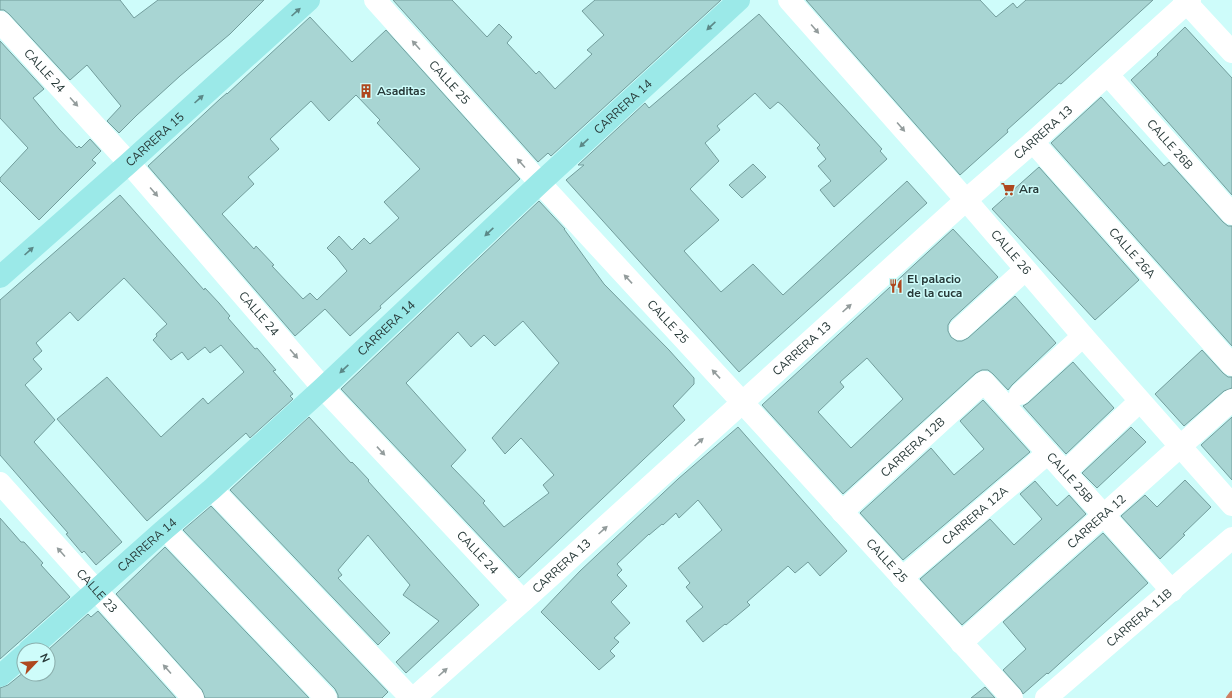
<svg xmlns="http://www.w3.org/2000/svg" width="1232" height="698" viewBox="0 0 1232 698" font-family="'Nunito Sans',sans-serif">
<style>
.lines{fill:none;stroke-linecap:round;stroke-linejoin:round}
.stream{stroke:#ce7f63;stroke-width:6}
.building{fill:#a8d5d3;stroke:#729d9c;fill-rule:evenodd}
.minor{stroke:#fff;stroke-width:22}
.major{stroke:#9be9e8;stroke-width:22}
.oneway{fill:#5b8887}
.oneway2{fill:#939c9c}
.labels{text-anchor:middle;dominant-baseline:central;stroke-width:3;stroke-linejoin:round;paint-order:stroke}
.street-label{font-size:12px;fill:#273938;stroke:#cefcfa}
.poi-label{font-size:12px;font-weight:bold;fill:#273938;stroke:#cefcfa;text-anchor:start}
</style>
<rect width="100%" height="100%" fill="#cefcfa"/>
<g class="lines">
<polyline class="stream" points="1229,698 1232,694"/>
</g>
<g class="building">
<polygon points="0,0 120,0 134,18 158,0 264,0 230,34 180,76 137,115 119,133 107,121 121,106 87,65 70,80 9,14 4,10 0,10"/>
<polygon points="393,0 452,0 487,37 499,24 512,37 507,43 536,74 539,71 555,89 592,54 587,50 604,35 582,11 595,0 721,0 551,156 548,153 538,162"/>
<polygon points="806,0 980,0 996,17 1013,3 1017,8 1026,0 1153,0 1071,75 1061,84 1059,83 1027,112 1007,130 1008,132 960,175"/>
<polygon points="759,14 882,149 880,151 887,159 834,207 820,190 831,181 818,166 826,159 817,148 820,145 782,105 778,102 770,109 755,93 717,126 720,130 705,143 719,161 690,189 719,220 684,251 721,292 753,264 783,295 907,181 927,203 739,372 566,180 584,165 578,165 645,103 649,108"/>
<path d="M310 17 352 62 386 30 520 179 380 306 381 308 350 336 325 309 295 336 148 166 220 99 227 93V94ZM356 95 380 120 377 123 420 169 384 202 399 218 370 244 364 238 352 250 339 236 327 248 336 257 347 271 317 300 310 293 303 299 272 266 274 265 256 246 254 249 222 214 254 184 248 177 279 149 270 139 311 101 329 121Z"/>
<polygon points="1185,27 1232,78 1232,195 1131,80 1158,55 1157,54"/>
<polygon points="0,41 44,89 33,98 59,129 77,148 79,146 81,148 90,139 101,151 92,160 96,163 39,220 0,181 0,178 28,148 0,118"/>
<polygon points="1101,97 1164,166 1169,162 1223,222 1228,226 1232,226 1232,346 1051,143"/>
<polygon points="753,164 766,177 742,198 729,185"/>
<polygon points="1039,167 1139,280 1095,320 992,209"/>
<polygon points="120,195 204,290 205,288 219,303 230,316 228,318 255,349 257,348 276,370 273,371 293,394 290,396 293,399 250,438 246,433 147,521 57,419 107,377 161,437 203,398 208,404 244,372 221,345 210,353 205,347 188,360 182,352 171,360 153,340 157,336 156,334 167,324 124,278 78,321 70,312 36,343 42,351 33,359 42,369 25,385 55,420 34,442 122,542 96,565 84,551 82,553 66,534 68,533 0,455 0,300"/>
<path d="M539 201 565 229H564L604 284 669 350 694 378V384L673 406 685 420 519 578 341 389ZM523 321 559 363 492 438 505 454 521 438 554 475 543 485 549 493 504 527 483 503 485 501 451 466 466 450 406 383 458 332 471 347 484 335 495 346Z"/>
<path d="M953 229 998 277 951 320 948 325V331L951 337 957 341H962L968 338 1015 296 1056 343 1012 385 1008 390 993 374 988 370H982L976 373 843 494 762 405ZM867 358 903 399 851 448 818 412 844 387 840 382Z"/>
<polygon points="1202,350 1223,373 1228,377 1232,377 1232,388 1224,391 1184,426 1155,394"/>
<polygon points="1073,362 1114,408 1066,454 1023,406 1028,403"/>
<polygon points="983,400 1030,452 903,560 860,513 931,448 954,475 984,449 960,421"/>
<polygon points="309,417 351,463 352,462 369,480 368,481 479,605 406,673 396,662 439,621 403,595 410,585 368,535 338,570 342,575 338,578 390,633 378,645 230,490"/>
<polygon points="1232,417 1232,480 1201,445"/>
<polygon points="738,427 847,551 820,576 808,562 795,573 788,566 747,602 750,605 726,625 725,624 703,642 686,621 703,607 686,587 690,583 678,568 722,530 698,500 679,518 676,513 663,525 662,524 649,535 649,534 617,564 622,570 617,575 627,586 611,602 630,623 614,638 619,642 610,651 615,656 599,670 541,612 580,571 678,479"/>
<polygon points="1131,427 1146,442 1097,488 1082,473"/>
<polygon points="1185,480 1211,507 1183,534 1185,535 1160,559 1121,516 1145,495 1157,507"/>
<polygon points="1035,481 1057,506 1069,495 1086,514 962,625 920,579 990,519 1014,545 1042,519 1020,494"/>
<polygon points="211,506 388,692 382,698 338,698 338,695 335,689 183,530"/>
<polygon points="0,518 21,542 24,542 43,563 41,565 70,597 0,659"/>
<polygon points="1103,533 1148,583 1048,674 1047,673 1023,694 1021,690 1003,670 1026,649 1003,622"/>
<polygon points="165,547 309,698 205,698 202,690 116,594"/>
<polygon points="98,611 176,698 0,698 0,688 8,685 24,672 24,674 48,674 48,650 88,614 91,617"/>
<polygon points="985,687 995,698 971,698"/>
</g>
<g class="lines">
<g class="minor">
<path id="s1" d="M375 0 540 183 743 403 1012 698"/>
<path id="s2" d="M789 0 966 200 1083 336 1232 505"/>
<polyline points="1184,0 1232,52"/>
<path id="s3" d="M0 22 129 163 323 388 523 601"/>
<path id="s4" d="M1108 75 1232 214"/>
<path id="s5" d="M1033 142 1232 365"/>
<polyline points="960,329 1025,270"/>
<polyline points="1020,394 1083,336"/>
<polyline points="1065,472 1140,401"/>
<path id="s6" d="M0 483 193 698"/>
<polyline points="212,489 411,698"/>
<path id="s7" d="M842 512 984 382 1172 591"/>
<polyline points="165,529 326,698"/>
<path id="s8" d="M902 578 1048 453"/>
<path id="s9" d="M961 643 1232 400"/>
<path id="s10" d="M414 698 523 601 966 200 1033 142 1190 0"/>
<path id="s11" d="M1046 698 1232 538"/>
</g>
<g class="major">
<path id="s12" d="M0 277 129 163 309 0"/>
<path id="s13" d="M29 650 165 529 212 489 323 388 540 183 739 0"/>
<polyline points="0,676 24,655"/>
</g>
</g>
<defs><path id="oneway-solid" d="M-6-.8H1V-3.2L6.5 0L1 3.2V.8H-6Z"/></defs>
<g class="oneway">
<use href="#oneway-solid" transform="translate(296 12) rotate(-42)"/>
<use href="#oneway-solid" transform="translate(711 26) rotate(137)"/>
<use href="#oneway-solid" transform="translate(199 99) rotate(-42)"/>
<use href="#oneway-solid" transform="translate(584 143) rotate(137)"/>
<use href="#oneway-solid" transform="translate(489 232) rotate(137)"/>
<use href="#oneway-solid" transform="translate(29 251) rotate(-42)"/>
<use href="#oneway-solid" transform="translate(344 369) rotate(137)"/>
</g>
<g class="oneway2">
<use href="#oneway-solid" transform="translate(815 29) rotate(49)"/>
<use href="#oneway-solid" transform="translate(416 45) rotate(-132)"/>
<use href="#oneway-solid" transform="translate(74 102) rotate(48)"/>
<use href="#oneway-solid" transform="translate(901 127) rotate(49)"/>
<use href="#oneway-solid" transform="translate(521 163) rotate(-132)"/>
<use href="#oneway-solid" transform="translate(154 192) rotate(49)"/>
<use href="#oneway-solid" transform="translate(628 279) rotate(-133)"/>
<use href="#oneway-solid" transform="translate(847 308) rotate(-42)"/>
<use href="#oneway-solid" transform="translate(294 354) rotate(49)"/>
<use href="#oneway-solid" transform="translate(716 374) rotate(-133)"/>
<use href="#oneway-solid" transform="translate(699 442) rotate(-42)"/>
<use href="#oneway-solid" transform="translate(381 451) rotate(47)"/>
<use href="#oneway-solid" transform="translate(603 530) rotate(-42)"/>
<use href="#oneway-solid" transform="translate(61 552) rotate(-132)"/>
<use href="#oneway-solid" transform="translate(167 669) rotate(-132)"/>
<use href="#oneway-solid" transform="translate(443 672) rotate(-42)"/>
</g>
<defs>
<symbol id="building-bare" viewBox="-9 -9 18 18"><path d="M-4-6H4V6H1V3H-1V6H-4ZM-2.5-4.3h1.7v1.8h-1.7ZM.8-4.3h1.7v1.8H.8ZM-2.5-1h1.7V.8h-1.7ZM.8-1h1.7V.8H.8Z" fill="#ae481f" stroke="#cefcfa" stroke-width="2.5" paint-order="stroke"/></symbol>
<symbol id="supermarket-bare" viewBox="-9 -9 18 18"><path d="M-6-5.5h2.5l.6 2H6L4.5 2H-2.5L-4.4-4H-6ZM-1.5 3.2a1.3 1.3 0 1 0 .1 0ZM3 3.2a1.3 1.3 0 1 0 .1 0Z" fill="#ae481f" stroke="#cefcfa" stroke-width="2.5" paint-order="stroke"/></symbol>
<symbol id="restaurant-bare" viewBox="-9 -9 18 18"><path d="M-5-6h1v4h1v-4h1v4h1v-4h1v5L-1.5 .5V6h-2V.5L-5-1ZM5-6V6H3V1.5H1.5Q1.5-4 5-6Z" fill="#ae481f" stroke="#cefcfa" stroke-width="2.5" paint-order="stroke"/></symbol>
</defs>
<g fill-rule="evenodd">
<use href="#building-bare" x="356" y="81" width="20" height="20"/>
<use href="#supermarket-bare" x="998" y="179" width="20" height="20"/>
<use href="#restaurant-bare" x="886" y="276" width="20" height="20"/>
</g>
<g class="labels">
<g class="street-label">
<text stroke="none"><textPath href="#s3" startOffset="66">CALLE 24</textPath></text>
<text stroke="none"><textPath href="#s1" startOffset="111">CALLE 25</textPath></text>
<text stroke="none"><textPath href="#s13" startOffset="805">CARRERA 14</textPath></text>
<text stroke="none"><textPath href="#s10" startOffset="846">CARRERA 13</textPath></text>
<text stroke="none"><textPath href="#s12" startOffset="207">CARRERA 15</textPath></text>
<text stroke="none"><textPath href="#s4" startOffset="93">CALLE 26B</textPath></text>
<text stroke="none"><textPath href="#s2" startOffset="336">CALLE 26</textPath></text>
<text stroke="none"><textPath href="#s5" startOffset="149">CALLE 26A</textPath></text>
<text stroke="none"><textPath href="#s3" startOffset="390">CALLE 24</textPath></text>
<text stroke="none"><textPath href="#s1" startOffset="435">CALLE 25</textPath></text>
<text stroke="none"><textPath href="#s13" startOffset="481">CARRERA 14</textPath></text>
<text stroke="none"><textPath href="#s10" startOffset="522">CARRERA 13</textPath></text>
<text stroke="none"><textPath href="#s7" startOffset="96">CARRERA 12B</textPath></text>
<text stroke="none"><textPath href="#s7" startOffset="321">CALLE 25B</textPath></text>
<text stroke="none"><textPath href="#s8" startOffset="96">CARRERA 12A</textPath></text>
<text stroke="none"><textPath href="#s9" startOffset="182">CARRERA 12</textPath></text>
<text stroke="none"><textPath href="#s13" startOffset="158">CARRERA 14</textPath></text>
<text stroke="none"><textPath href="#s3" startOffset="714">CALLE 24</textPath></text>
<text stroke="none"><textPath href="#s1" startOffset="759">CALLE 25</textPath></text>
<text stroke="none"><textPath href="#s10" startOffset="198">CARRERA 13</textPath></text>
<text stroke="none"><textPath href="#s6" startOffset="145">CALLE 23</textPath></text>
<text stroke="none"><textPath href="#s11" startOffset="123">CARRERA 11B</textPath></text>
</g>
<g class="poi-label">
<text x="377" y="91">Asaditas</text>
<text x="1019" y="189">Ara</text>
<text x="907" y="279">El palacio<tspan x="907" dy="14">de la cuca</tspan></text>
</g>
</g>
<g transform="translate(36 662) rotate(65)"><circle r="19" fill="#cefcfa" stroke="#8baeac"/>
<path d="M0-3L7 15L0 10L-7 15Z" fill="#ae481f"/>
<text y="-6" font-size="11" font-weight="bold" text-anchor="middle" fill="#273938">N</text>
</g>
</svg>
